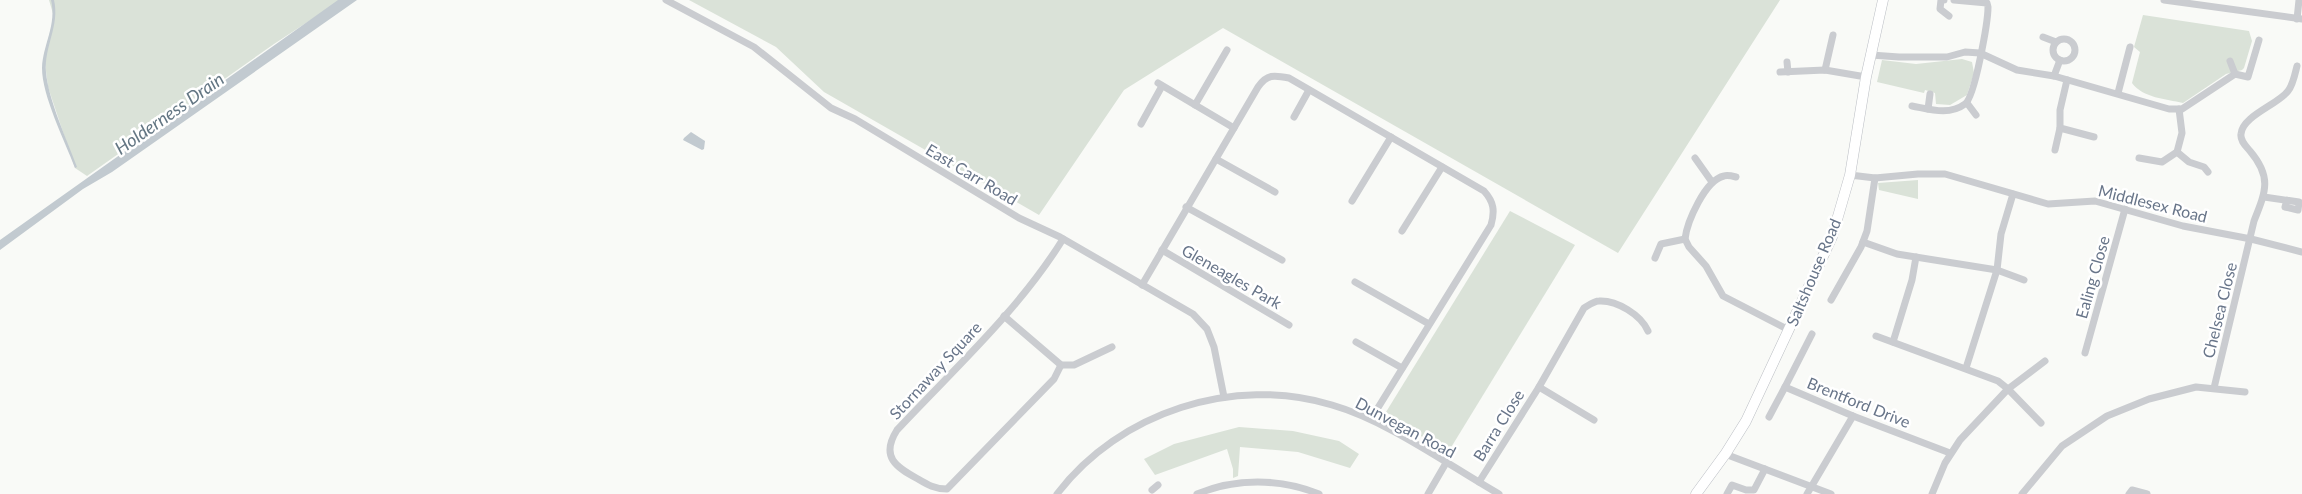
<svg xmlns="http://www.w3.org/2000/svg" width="2302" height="494" viewBox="0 0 2302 494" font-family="Lato,sans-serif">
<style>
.green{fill:#dae2d8}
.water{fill:#c2cad0}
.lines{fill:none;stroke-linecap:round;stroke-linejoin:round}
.secondary-casing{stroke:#bcbfc5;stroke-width:11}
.street{stroke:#caccd0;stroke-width:7}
.secondary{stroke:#fff;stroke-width:10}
.labels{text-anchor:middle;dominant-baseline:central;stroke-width:5;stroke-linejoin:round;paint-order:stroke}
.street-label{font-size:16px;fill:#687589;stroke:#fff}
.water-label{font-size:18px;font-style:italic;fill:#637683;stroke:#fff}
</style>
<rect width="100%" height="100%" fill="#f9faf7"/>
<g class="green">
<polygon points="49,0 341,0 274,44 87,176 75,168 48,87 44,55 54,17"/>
<polygon points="689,0 1780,0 1618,253 1223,28 1124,90 1039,215 824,92 776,47"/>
<path d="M2143 15 2249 31 2252 41 2244 68 2242 70 2226 74 2183 103C2166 99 2143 98 2132 83L2140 52 2134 47Z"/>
<polygon points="1962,59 1972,62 1974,73 1967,95 1950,105 1936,104 1935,93 1925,90 1924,93 1877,82 1882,60 1916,64"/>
<polygon points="1918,180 1918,199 1879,190 1878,183"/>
<polygon points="1510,211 1575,245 1447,454 1386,412"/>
<polygon points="1239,427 1293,431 1339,441 1359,454 1350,468 1298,452 1240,447 1238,476 1233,478 1233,469 1227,449 1155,475 1144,459 1174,444"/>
</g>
<g class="water">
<path d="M51 0H54C60 26 44 46 46 72 48 99 67 140 77 167L75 168C65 141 42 96 42 68 43 44 57 25 51 0Z"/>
<polygon points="338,0 357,0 112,172 83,189 0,250 0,240"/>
<polygon points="691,132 705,141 704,149 702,150 683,140 684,138"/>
</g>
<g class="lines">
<defs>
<polyline id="secondary" points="1696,494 1726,453 1746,421 1832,237 1850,175 1866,77 1883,0"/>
</defs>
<use href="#secondary" class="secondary-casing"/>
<g class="street">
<polyline points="666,0 754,47 831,108 855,119 1019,218 1060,237 1193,314 1207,329 1214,347 1224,397"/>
<polyline points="1944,0 1941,0 1940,9 1949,16"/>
<polyline points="2164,0 2302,19"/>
<polyline points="2297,19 2299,0"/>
<polyline points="2043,37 2056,42"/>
<circle cx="2064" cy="50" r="11"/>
<polyline points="1871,55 1899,57 1947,57 1965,52 1980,53 2017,70 2054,76 2169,109 2182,109 2235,74 2230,61"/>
<polyline points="1787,62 1788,72"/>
<polyline points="1825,70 1833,35"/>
<polyline points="1780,72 1825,70 1866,77"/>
<polyline points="2235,74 2248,77 2259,40"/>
<polyline points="2054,76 2060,60"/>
<polyline points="2067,80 2060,110 2060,128 2094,137"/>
<polyline points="1158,83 1234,128"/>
<polyline points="2118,93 2130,47"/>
<polyline points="1967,103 1976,115"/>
<polyline points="1195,105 1227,50"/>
<path d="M1912 106C1929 109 1949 116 1965 104 1975 97 1988 21 1988 7L1987 3 1954 0"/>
<polyline points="1928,109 1930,94"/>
<polyline points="2179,109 2182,133 2177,152 2189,162 2204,167 2208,172"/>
<polyline points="1294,117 1309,90"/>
<polyline points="1141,124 1162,86"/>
<polyline points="2055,150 2060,128"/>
<polyline points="1695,158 1712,182"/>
<polyline points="2139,158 2162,162 2177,152"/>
<polyline points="1216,159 1275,192"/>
<polyline points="1850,175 1875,178 1918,174 1945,174 2048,204 2095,201 2183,226 2251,239 2302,252"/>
<path d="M1736 177C1732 176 1727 175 1724 176 1705 180 1687 222 1685 239L1689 247 1706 266 1723 296 1789 330"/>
<polyline points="2264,197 2299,202 2298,210 2285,207 2287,200"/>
<polyline points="1352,201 1391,137"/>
<polyline points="1186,207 1282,260"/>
<polyline points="1402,231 1442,167"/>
<polyline points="1863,242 1897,254 1997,270 2024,280"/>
<polyline points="1162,250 1289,325"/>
<polyline points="1655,258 1661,244 1685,239"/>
<polyline points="1355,282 1429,324"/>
<path d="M1142 285 1258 87C1267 74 1274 75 1289 78L1484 191C1494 202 1495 211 1491 225L1371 419"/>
<polyline points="1831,300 1861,247 1867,231 1875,178"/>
<polyline points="1004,316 1061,365 1074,365 1112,347"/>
<polyline points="1812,334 1785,387 1853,416 1950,453"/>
<polyline points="1876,336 1998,381 2008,389 2041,423"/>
<polyline points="1356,342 1402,368"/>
<polyline points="1893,342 1912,280 1916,257"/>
<polyline points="2085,353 2125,209"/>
<path d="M1061 365 1054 379 947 489C935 489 928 485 918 479 896 467 880 457 897 430 954 369 1019 310 1063 239"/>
<polyline points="1966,368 1997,270 2001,234 2013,194"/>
<path d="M1539 387 1584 308C1589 305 1594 301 1599 301 1617 300 1641 315 1648 331"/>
<path d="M2214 388 2254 221C2266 191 2272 177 2250 151 2246 146 2240 141 2241 134 2242 116 2279 104 2288 91 2293 85 2295 74 2297 66"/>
<polyline points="1769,417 1785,387"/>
<polyline points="1725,454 1831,494"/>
<polyline points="1479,482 1539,387 1594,420"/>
<polyline points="1152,490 1158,485"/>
<path d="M1057 494C1119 412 1234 375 1332 405 1388 421 1448 465 1499 494"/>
<path d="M1197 494C1235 478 1280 478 1319 494"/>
<polyline points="1428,494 1446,463"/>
<polyline points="1727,494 1732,485 1746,490 1754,490 1765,469"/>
<polyline points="1807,494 1853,416"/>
<polyline points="1932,494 1945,463 1960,440 2008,389 2045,361"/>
<polyline points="2022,494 2062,446 2107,416 2149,399 2196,387 2245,392"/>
<polyline points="2129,494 2132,490 2147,494"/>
</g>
<use href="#secondary" class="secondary"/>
</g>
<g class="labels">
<g class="street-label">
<text transform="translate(972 174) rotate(31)">East Carr Road</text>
<text transform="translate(2153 203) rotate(14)">Middlesex Road</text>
<text transform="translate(1813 272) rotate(-67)">Saltshouse Road</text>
<text transform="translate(1232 276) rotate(30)">Gleneagles Park</text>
<text transform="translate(2092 277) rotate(-74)">Ealing Close</text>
<text transform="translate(2219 310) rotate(-76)">Chelsea Close</text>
<text transform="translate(935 370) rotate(-47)">Stornaway Square</text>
<text transform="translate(1859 402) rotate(22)">Brentford Drive</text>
<text transform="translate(1498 425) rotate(-58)">Barra Close</text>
<text transform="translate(1406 427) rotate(28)">Dunvegan Road</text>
</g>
<g class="water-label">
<text transform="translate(169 113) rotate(-35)">Holderness Drain</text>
</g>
</g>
</svg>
